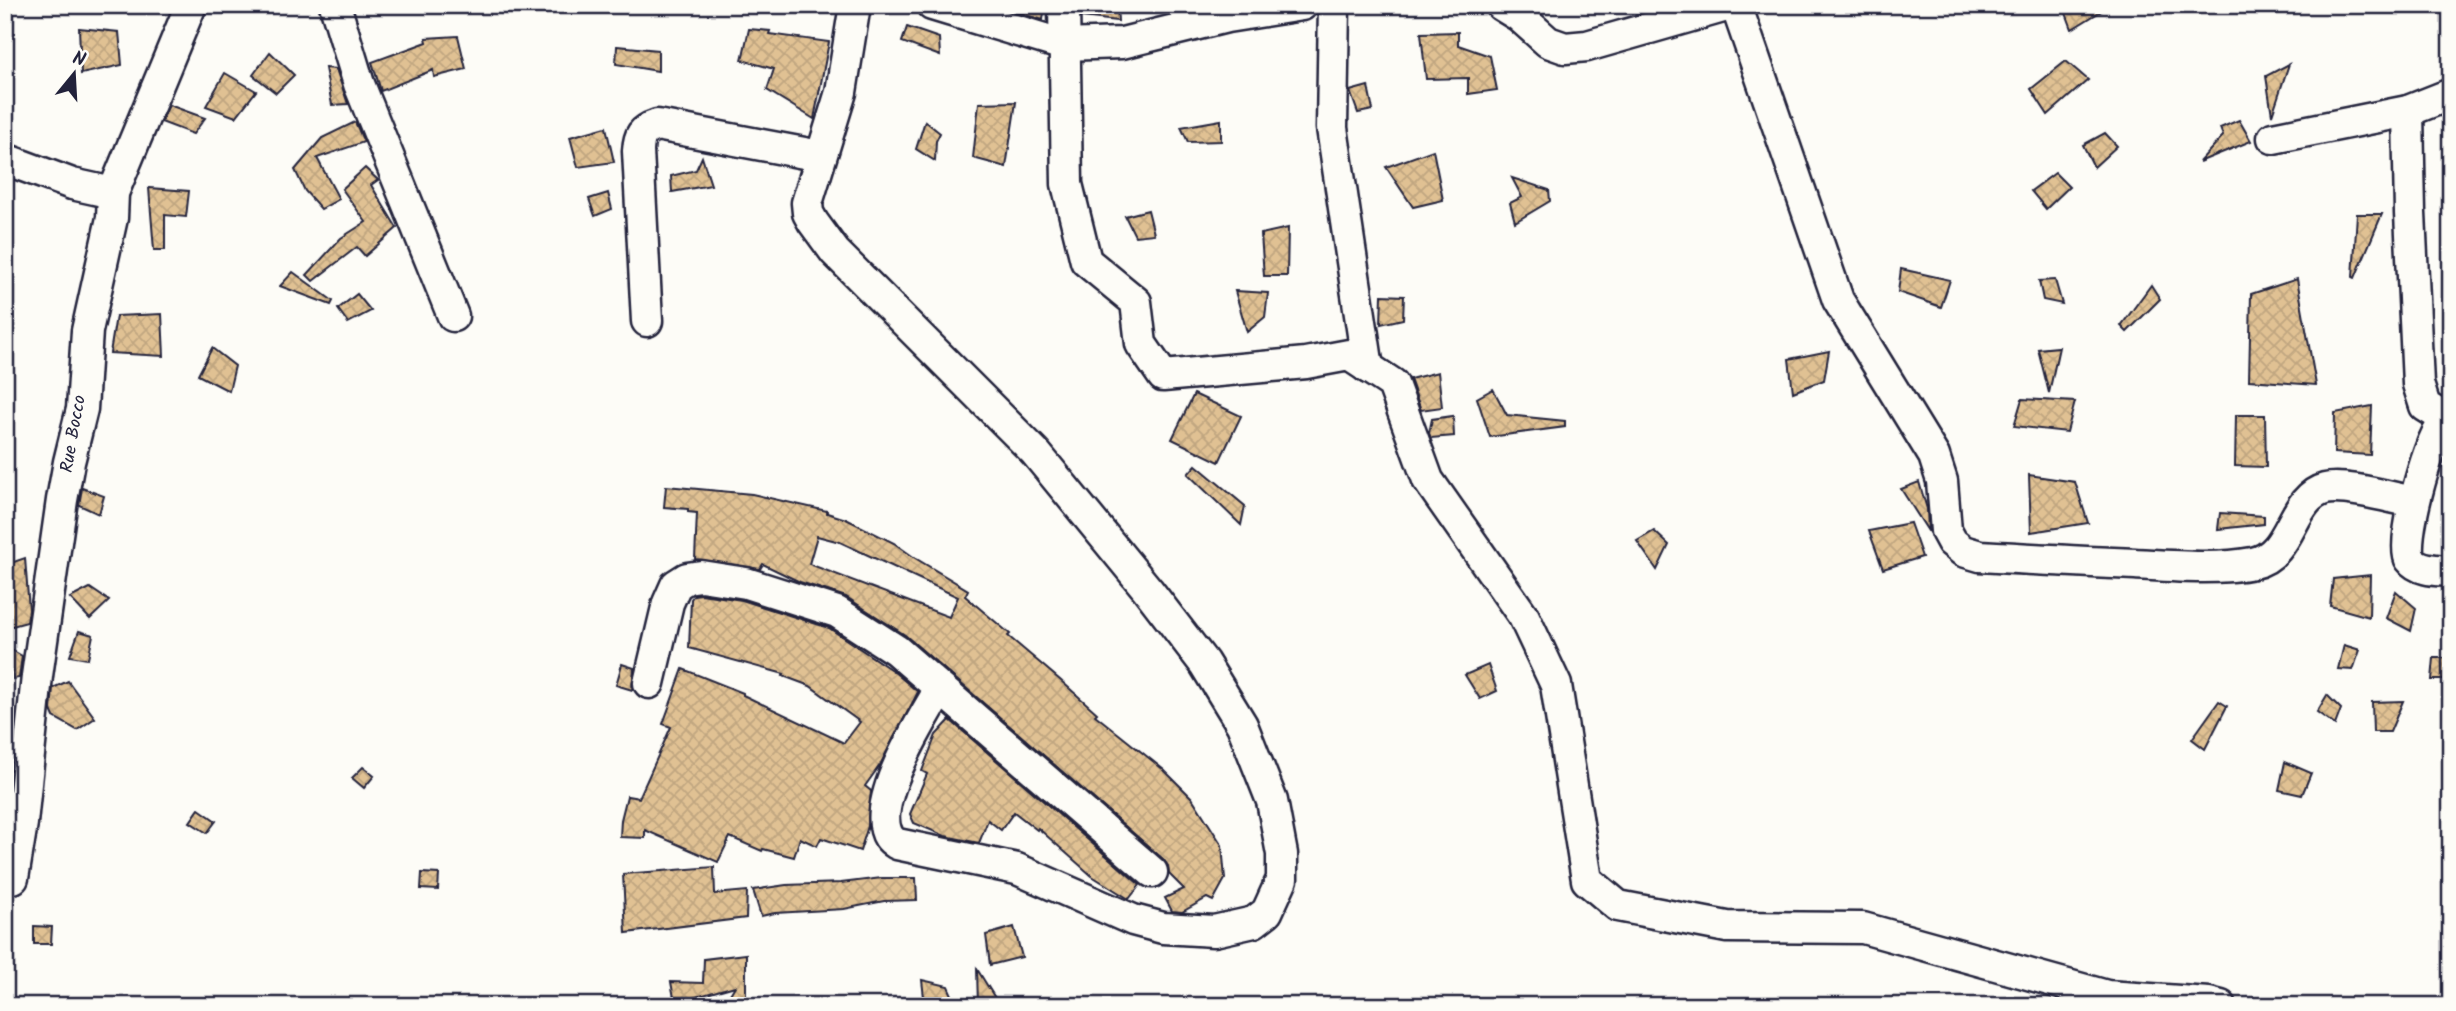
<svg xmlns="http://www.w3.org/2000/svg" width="2456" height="1011" viewBox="0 0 2456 1011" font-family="Kalam,sans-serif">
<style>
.building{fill:url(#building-cross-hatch);stroke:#22223b;stroke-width:2;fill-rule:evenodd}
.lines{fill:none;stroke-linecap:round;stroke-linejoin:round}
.minor-casing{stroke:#22223b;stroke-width:35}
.minor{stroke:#fdfcf7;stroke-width:30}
.labels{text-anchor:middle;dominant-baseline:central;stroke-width:5;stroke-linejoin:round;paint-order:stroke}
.street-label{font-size:18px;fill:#22223b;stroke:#fdfcf7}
</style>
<defs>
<pattern id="building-cross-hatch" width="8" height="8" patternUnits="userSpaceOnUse" patternTransform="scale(1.75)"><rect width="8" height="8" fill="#e0c193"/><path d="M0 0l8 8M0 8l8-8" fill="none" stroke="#c0a680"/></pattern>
</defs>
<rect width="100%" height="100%" fill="#fdfcf7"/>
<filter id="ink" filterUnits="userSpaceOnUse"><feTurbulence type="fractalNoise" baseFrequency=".0143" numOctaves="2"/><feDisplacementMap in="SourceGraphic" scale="14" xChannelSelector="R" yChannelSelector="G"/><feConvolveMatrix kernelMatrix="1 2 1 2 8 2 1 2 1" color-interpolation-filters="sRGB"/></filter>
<g filter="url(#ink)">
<g class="building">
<polygon points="993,5 1045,5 1043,20"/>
<polygon points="1082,5 1117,5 1118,21 1082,17"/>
<polygon points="2078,5 2111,5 2072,29 2066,13"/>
<polygon points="907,27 939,38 940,56 902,42"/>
<polygon points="79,28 119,32 122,65 81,74"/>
<polygon points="749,29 770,31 769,34 829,42 814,119 767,90 774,69 742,60"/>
<polygon points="1458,32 1458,45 1490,56 1497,90 1468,94 1468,78 1426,79 1421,33"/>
<polygon points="458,36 466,69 434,77 433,70 381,91 372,62 427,42 426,38"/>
<polygon points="617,46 658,50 658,71 616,64"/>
<polygon points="270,52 294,75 276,93 253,75"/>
<polygon points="2066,61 2088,80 2048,115 2031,89"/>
<polygon points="2289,64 2272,115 2266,76"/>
<polygon points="325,68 336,69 348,104 332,105"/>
<polygon points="225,73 256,91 236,117 206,106"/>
<polygon points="1368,86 1373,110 1358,113 1350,91"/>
<polygon points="1016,102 1006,167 973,158 979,103"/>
<polygon points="169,105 205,118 193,134 161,122"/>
<polygon points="1221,120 1221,141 1188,142 1181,127"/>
<polygon points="2239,120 2251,141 2199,162 2223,136 2220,128"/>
<polygon points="925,121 940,133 936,141 935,161 916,149"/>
<polygon points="355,122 364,142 317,158 339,199 321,209 305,191 295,170 322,138"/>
<polygon points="606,127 614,162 578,167 570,137"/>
<polygon points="2105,133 2117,146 2094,167 2083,145"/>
<polygon points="1433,150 1443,200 1413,207 1386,167"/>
<polygon points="702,157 711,185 672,192 671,176 696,170"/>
<polygon points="365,168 378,180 371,185 397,228 365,256 357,247 313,281 307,275 341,238 366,222 342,189"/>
<polygon points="2055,173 2069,187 2046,209 2031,191"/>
<polygon points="1512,178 1549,190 1550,201 1515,222 1510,203 1522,197"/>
<polygon points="149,188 189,191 186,217 165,215 165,250 154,250"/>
<polygon points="608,193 612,209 595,216 589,199"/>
<polygon points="1148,210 1154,234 1135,236 1125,216"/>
<polygon points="2357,214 2382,214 2355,278 2353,277"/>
<polygon points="1288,228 1287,276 1264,276 1261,234"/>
<polygon points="1901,269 1950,280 1941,307 1898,292"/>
<polygon points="293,272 333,301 331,305 280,286"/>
<polygon points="2297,279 2316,385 2249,380 2251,294"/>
<polygon points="2055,280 2062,304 2043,300 2039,281"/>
<polygon points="2151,285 2160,299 2127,332 2121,326"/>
<polygon points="1235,291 1268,293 1265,317 1247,332"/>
<polygon points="357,294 371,311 348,323 338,309"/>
<polygon points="1382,295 1404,296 1403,319 1381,324"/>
<polygon points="162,314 164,356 110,353 116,316"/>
<polygon points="2059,347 2049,393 2038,349"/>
<polygon points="212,348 235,366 229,391 198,375"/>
<polygon points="1829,351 1824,380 1793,392 1789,359"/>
<polygon points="1438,372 1442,407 1421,410 1410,379"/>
<polygon points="1493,389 1507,415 1565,421 1565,427 1490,437 1477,398"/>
<polygon points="1194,394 1241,416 1219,462 1172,439"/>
<polygon points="2022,399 2075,402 2067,432 2014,426"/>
<polygon points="2372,406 2370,455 2334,453 2335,413"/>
<polygon points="2236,415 2265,415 2266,467 2235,466"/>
<polygon points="1453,416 1454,436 1431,438 1429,433 1432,419"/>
<polygon points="1196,465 1245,506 1241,525 1188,474"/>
<polygon points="2029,475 2075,482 2088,523 2031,532"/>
<polygon points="1919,482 1927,509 1928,531 1901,489"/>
<path d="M666 486 752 494 827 511V513L846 519 894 543 915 558 968 590 965 596 1010 634 1008 636 1060 680 1097 713 1095 715 1164 770 1192 798 1222 845 1225 879 1213 901 1207 898 1182 912 1172 911 1165 898 1184 889 1169 874 1168 866 1163 859 905 635 846 597 800 582 763 564 760 569 695 559 697 513 688 512V509L664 507ZM817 536 840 542 958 597 949 617 809 564Z"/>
<polygon points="82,488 104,496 99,514 79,505"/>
<polygon points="2220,513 2264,516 2264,524 2218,529"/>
<polygon points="1910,523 1922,557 1883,569 1869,531"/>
<polygon points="1654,531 1669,545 1657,570 1637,541"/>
<polygon points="25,558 29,610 27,622 5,628 5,565"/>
<polygon points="2370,575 2369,617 2330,606 2333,579"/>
<polygon points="90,588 109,601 90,619 70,598"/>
<polygon points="2396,591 2416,608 2411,631 2386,618"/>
<polygon points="701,594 742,600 829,628 893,671 918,692 880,765 865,786 871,791 868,826 860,851 821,838 817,846 800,838 794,857 763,849 762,851 730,837 718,862 645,830 645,838 620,837 621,820 627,796 639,798 671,727 663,724 683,669 743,693 743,695 844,743 860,722 810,686 783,676 784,674 689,648 691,599 694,595"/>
<polygon points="79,631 93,635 88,659 70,656"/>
<polygon points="2344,645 2360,650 2353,670 2338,669"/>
<polygon points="10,649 22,656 19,678 13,679"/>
<polygon points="2434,658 2451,658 2451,680 2432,680"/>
<polygon points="622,664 634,668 632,690 616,685"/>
<polygon points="1488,665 1497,691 1480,699 1465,675"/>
<polygon points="68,681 95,718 77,730 54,717 51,710 53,688"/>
<polygon points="2327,695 2341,709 2335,725 2317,712"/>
<polygon points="2219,701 2227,706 2205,749 2192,739"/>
<polygon points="2403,701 2390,732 2373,732 2372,702"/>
<polygon points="950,720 1140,885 1129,899 1092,876 1038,828 1037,830 1014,812 1001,830 988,820 979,843 945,836 914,823 910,814 927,774 922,771 936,735"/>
<polygon points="2285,762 2311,773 2302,795 2279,790"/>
<polygon points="363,767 374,776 364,788 352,778"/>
<polygon points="199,809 216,821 207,833 190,822"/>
<polygon points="714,867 715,894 747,891 746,918 626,933 623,874"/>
<polygon points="422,873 439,874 438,890 421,889"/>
<polygon points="882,878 916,878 917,900 884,901 844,909 775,913 761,916 753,890 786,885 841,883"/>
<polygon points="34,926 52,927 51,944 34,944"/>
<polygon points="1014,927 1022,957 990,965 986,935"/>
<polygon points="746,954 746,1006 723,1006 735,986 675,1003 671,982 703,983 704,959"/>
<polygon points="977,969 1000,1006 978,1006"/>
<polygon points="922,980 948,986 957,1006 925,1006"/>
</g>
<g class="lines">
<defs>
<g id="minor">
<polyline points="335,5 359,84 453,316"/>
<path d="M855 5 841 92 807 203 808 213 813 222 835 252 1035 452 1148 590 1204 663 1242 725 1272 801 1282 854V879L1267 912 1254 922 1214 931 1163 928 1133 920 1017 869 897 844C894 842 891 840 889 837 868 804 923 719 940 689"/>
<polyline points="932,5 1064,45 1122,43 1227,17 1302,5"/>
<polyline points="1064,5 1067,184 1086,261 1136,302 1141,344 1163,376 1306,363 1349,355 1393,384 1428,480 1524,617 1556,685 1587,880 1618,906 1727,927 1863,928 2107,996 2209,1003 2221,1006"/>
<polyline points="1334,5 1332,128 1368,368"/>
<polyline points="1501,5 1519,16 1548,42 1565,48 1587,46 1730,5"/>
<path d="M1736 5 1838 300 1934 456 1942 481 1946 531 1952 542 1963 551 1980 556C2032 559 2084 562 2135 564 2171 566 2218 570 2253 563 2293 555 2290 498 2325 489 2345 484 2392 498 2414 502"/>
<polyline points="2408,111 2410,213 2418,384 2425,406 2451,422"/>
<polyline points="2273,138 2408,111 2451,94"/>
<polyline points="5,159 72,184 113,193"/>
<path d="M647 321 638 151C639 135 642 130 657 125L820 156"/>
<path d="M2451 422C2450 423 2442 427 2441 428 2428 442 2400 544 2410 559 2419 571 2438 570 2451 571"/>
<polyline points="649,683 668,603 676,585 687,578 701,576 746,583 837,612 896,650 1152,872"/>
<polyline points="13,878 22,823 37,676 62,500 69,462 82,409 87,331 112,218 113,193 191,5"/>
</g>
</defs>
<use href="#minor" class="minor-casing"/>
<use href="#minor" class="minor"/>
</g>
</g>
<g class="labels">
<g class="street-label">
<text transform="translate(74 434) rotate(-80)">Rue Bocco</text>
</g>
</g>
<rect width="2456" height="1011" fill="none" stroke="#fdfcf7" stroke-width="28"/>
<rect x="14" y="14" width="2428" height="983" fill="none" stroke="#22223b" stroke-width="2.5" filter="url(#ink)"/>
<g transform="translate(74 74) rotate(18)" stroke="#fdfcf7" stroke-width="5" paint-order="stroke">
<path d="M0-5L12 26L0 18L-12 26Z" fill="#22223b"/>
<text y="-10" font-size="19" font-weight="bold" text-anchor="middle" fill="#22223b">N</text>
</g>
</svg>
